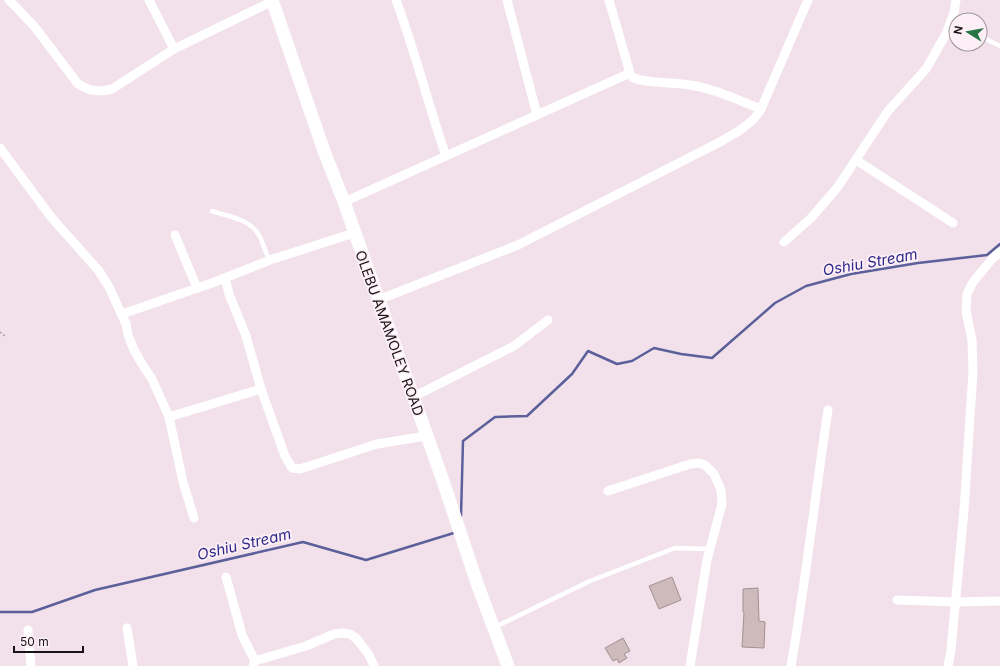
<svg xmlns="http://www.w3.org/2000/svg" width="1000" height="666" viewBox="0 0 1000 666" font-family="Inter,sans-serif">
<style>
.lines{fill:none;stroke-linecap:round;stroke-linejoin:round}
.stream{stroke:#5b609b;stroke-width:2.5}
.building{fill:#cebaba;stroke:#a39090}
.path{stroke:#aa9ca3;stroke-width:1.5;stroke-dasharray:2 2;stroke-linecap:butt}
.lane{stroke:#fff;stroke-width:4.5}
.street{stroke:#fff;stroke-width:9}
.secondary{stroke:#fff;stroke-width:13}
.labels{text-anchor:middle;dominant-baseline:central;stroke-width:3.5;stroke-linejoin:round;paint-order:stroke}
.street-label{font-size:14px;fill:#191316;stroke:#fdeff6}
.water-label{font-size:15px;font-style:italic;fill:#2e2a8b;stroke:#fdeff6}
</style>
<rect width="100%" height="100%" fill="#f2e1ea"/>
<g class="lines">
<g class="stream">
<polyline points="461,516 463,441 495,417 527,416 572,374 588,351 617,364 632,361 654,348 681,354 712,358 775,303 806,286 851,274 918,263 987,255 1000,244"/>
<polyline points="0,612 32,612 95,590 303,542 366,560 457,532"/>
</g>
</g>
<g class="building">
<polygon points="672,577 681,600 659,609 649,586"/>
<polygon points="758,588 759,621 765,622 764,648 742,647 744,612 743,612 743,589"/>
<polygon points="623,638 630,651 624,654 627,658 619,663 617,659 613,661 605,648"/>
</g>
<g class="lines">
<polyline class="path" points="0,332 6,337"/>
<g class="lane">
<polyline points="980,36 1000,46"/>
<path d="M212 211C230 217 251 219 260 237 264 245 265 253 270 260"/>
<polyline points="495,627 590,581 675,548 710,549"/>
</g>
<g class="street">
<polyline points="9,0 34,26 78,84 90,90 102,91 112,89 174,49 273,1"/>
<polyline points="149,0 174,49"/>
<path d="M396 0C415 51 428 104 446 156"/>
<polyline points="507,0 537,115"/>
<path d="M609 0 630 73 632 77C644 84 675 82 690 85 715 89 738 100 761 109"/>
<polyline points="0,148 51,217 99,271 109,287 126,324 128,335 134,350 142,364 152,379 169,417 183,482 194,518"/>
<polyline points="856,160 953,223"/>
<polyline points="344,202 630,73"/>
<polyline points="175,235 197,288"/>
<polyline points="784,242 811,218 837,188 888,111 926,69 946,34 954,13 956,0"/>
<polyline points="225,278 229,294 246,336 261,389 285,456 292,468 300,469 377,444 426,436"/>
<polyline points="378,300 518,245 718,143 739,131 754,119 761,109 808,0"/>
<polyline points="122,314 212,283 270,260 354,233"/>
<polyline points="413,397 514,346 548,320"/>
<polyline points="169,417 261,389"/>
<polyline points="608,491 690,464 699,463 705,465 714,474 721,490 722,504 707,560 690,666"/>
<polyline points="226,577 242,635 255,661"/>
<polyline points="897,600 956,602 1000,601"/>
<polyline points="127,628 133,666"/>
<polyline points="28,630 31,666"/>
<polyline points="253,666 255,661 306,646 334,634 342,633 350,634 357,639 369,655 374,666"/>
<path d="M791 666C806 581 815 495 828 410"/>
<polyline points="948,666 951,650 964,510 973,371 972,340 966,311 967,294 973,282 992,259 1000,252"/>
</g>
<polyline class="secondary" points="272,0 324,151 344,202 442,478 478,586 508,666"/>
</g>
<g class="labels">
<g class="street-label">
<text transform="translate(390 333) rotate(70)">OLEBU AMAMOLEY ROAD</text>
</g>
<g class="water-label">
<text transform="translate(870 262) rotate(-10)">Oshiu Stream</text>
<text transform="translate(244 544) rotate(-13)">Oshiu Stream</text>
</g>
</g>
<g transform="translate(968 32) rotate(281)"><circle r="19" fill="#fdeff6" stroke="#a2979c"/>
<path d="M0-3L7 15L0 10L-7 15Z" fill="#277545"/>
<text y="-6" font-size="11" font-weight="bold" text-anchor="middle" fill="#191316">N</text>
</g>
<path d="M14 646v6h69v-6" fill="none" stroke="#191316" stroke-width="2"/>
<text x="20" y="646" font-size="12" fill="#191316" stroke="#fdeff6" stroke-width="3" paint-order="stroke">50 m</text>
</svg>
